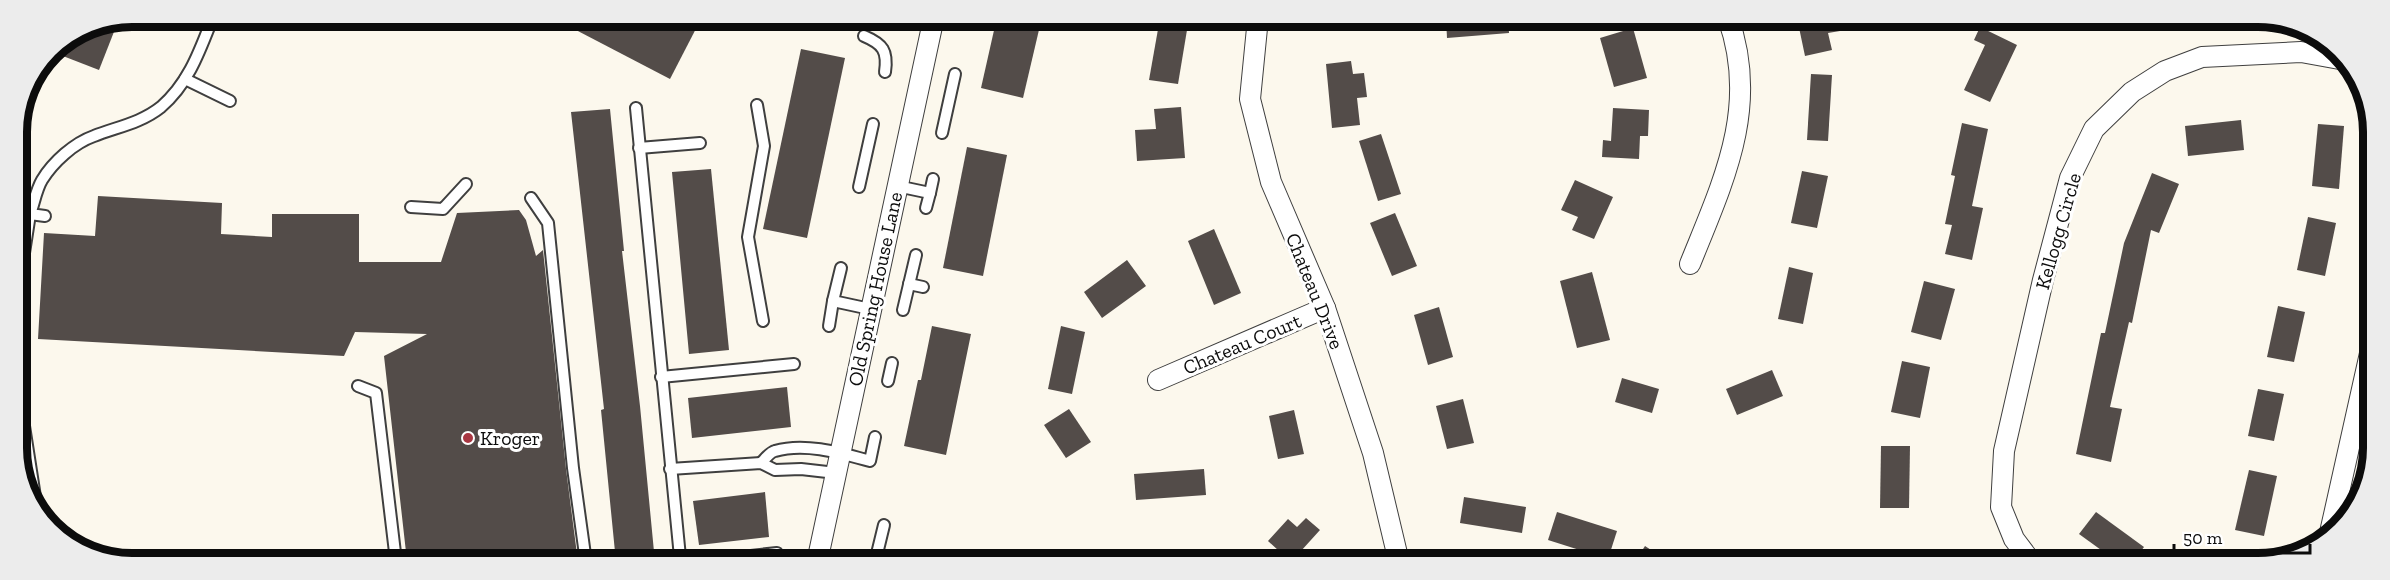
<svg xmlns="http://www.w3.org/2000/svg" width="2390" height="580" viewBox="0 0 2390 580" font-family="'Zilla Slab',serif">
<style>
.building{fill:#534c49}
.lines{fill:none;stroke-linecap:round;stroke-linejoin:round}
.service-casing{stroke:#3f3f3f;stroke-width:14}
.minor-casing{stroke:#3f3f3f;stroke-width:22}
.service{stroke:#fff;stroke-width:10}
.minor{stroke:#fff;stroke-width:20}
.poi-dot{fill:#a83742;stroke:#fff;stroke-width:2}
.labels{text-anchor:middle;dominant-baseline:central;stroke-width:6;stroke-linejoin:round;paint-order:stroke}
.street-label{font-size:20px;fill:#0c0c0c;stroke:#fff}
.poi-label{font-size:20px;fill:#0c0c0c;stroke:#fff;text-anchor:start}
.rim{fill:none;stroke:#0c0c0c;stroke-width:8}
</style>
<rect width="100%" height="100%" fill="#fcf8ed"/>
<g class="building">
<polygon points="551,17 702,17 670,79"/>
<polygon points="997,17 1042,17 1023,98 981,88"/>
<polygon points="1160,18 1189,18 1178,84 1149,80"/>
<polygon points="1446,18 1508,18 1509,33 1447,38"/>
<polygon points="1797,18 1837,18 1840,31 1828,33 1832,50 1805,56"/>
<polygon points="119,19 99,70 50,51 88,25"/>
<polygon points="1980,27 2017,45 1990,102 1964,90 1985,45 1974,40"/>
<polygon points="1633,28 1647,78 1614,87 1600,38"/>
<polygon points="801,49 845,58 807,238 763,229"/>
<polygon points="1351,61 1353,74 1364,73 1367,97 1357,98 1360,125 1332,128 1326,64"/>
<polygon points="1811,74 1832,75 1828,141 1807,140"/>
<polygon points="1181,107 1185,158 1137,161 1135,130 1156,129 1154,109"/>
<polygon points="1613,108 1649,110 1648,136 1640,136 1639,159 1602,157 1603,140 1611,141"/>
<polygon points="610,109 624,251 622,251 640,406 655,562 616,562 601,410 604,409 571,112"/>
<polygon points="2241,120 2244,150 2188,156 2185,126"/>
<polygon points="1962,123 1988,129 1972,206 1983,208 1972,260 1945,254 1952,225 1945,224 1955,176 1951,175"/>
<polygon points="2318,124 2344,126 2339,189 2312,186"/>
<polygon points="1381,134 1401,194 1378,201 1359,141"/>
<polygon points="967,147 1007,155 983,276 943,268"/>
<polygon points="711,169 729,350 689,354 672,172"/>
<polygon points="1802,171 1828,176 1817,228 1791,223"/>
<polygon points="2152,173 2179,184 2159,233 2151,230 2132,323 2129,322 2110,407 2122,409 2111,462 2076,454 2101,333 2105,333 2124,243"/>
<polygon points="1575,180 1613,197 1594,239 1572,230 1578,217 1561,210"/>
<polygon points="98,196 222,203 221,234 272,237 272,214 359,214 359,262 441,262 457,213 519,210 526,220 536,256 543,250 566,469 578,562 407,561 384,356 427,334 355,332 344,356 38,339 44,233 95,236"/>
<polygon points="1395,213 1417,266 1392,276 1370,223"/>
<polygon points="2308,217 2336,223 2325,276 2297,270"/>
<polygon points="1214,229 1241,293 1214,305 1188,241"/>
<polygon points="1127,260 1146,286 1102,318 1084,292"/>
<polygon points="1789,267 1813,273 1803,324 1778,319"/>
<polygon points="1592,272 1610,340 1577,348 1560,281"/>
<polygon points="1924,281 1955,289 1941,340 1911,332"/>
<polygon points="2278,306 2305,312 2294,362 2267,357"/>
<polygon points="1439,307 1453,357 1428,365 1414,315"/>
<polygon points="932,326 971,334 946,455 904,446 918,380 921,380"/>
<polygon points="1061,326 1085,332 1072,394 1048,389"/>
<polygon points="1902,361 1930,367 1920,418 1891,412"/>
<polygon points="1772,370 1783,396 1737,415 1726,389"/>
<polygon points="1622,378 1659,389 1652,413 1615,402"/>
<polygon points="787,387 791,427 692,438 688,398"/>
<polygon points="2258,389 2284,394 2274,441 2248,436"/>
<polygon points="1463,399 1474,443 1447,449 1436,406"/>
<polygon points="1069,409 1091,442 1066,458 1044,425"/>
<polygon points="1294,410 1304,454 1278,459 1269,416"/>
<polygon points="1881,446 1910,446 1909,508 1880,508"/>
<polygon points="1204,469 1206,495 1136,500 1134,474"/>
<polygon points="2249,470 2277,476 2264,536 2235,530"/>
<polygon points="765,492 769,537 699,545 693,501"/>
<polygon points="1464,497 1526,507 1522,533 1460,523"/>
<polygon points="1557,512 1617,531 1608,559 1548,540"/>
<polygon points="2096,512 2144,547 2132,563 2119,563 2079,534"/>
<polygon points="1306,518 1320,530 1291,562 1268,541 1288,519 1297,527"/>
<polygon points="1645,546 1671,563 1634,563"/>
</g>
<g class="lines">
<defs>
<g id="service">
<path d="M864 36C883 44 888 51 885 72"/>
<polyline points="185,79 230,101"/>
<polyline points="757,105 764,146 748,237 763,321"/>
<polyline points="636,108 680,557 723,559 777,553"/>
<polyline points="942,133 955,74"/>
<polyline points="639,148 700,143"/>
<polyline points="897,186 930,193 926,208"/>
<polyline points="859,187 873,124"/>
<polyline points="930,193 933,179"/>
<polyline points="531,198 548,223 573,468 586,562"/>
<polyline points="411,207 443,209 466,184"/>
<polyline points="30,214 24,253 22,413 36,503"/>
<path d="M45 216 30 214C34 204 36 190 42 180 53 162 74 143 94 136 117 127 141 123 161 107 189 83 200 50 213 17"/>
<polyline points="841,268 833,301 870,309"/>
<polyline points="909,284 923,287"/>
<polyline points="903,310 916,255"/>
<polyline points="829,326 833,301"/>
<polyline points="661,377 794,364"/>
<polyline points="888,381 892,363"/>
<polyline points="358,386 376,393 396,561"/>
<path d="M761 463C765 459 770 452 775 451 805 442 841 453 870 461L875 437"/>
<polyline points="670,469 761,463 775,470 801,469 836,473"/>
<polyline points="875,562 884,525"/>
</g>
<g id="minor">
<polyline points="1258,18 1250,99 1271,182 1325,308 1373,453 1399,562"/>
<path d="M1690 264C1723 182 1760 107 1728 18"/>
<polyline points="1158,380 1325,308"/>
<polyline points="2329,537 2371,349"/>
<polyline points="817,562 934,17"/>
<polyline points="2032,563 2014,539 2001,507 2004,451 2043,280 2070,178 2094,129 2132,92 2165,71 2202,57 2301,52 2345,60"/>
</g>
</defs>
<use href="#service" class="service-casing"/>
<use href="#minor" class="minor-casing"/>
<use href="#service" class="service"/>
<use href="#minor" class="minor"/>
</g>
<circle class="poi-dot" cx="468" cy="438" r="6"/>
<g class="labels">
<g class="street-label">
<text transform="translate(2058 231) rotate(-74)">Kellogg Circle</text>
<text transform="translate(875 289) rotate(-78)">Old Spring House Lane</text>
<text transform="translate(1315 291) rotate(68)">Chateau Drive</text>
<text transform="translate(1242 344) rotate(-23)">Chateau Court</text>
</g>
<g class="poi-label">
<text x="480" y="438">Kroger</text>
</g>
</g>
<path d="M0 0H2390V580H0ZM132 27H2258A105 105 0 0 1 2363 132V448A105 105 0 0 1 2258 553H132A105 105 0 0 1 27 448V132A105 105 0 0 1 132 27Z" fill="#ececec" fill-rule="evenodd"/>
<path class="rim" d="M132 27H2258A105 105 0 0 1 2363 132V448A105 105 0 0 1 2258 553H132A105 105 0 0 1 27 448V132A105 105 0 0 1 132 27Z"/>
<path d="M2174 544v9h136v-9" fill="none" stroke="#0c0c0c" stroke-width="3"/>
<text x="2183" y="544" font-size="18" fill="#0c0c0c" stroke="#ffffff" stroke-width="4.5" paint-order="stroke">50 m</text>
</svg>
